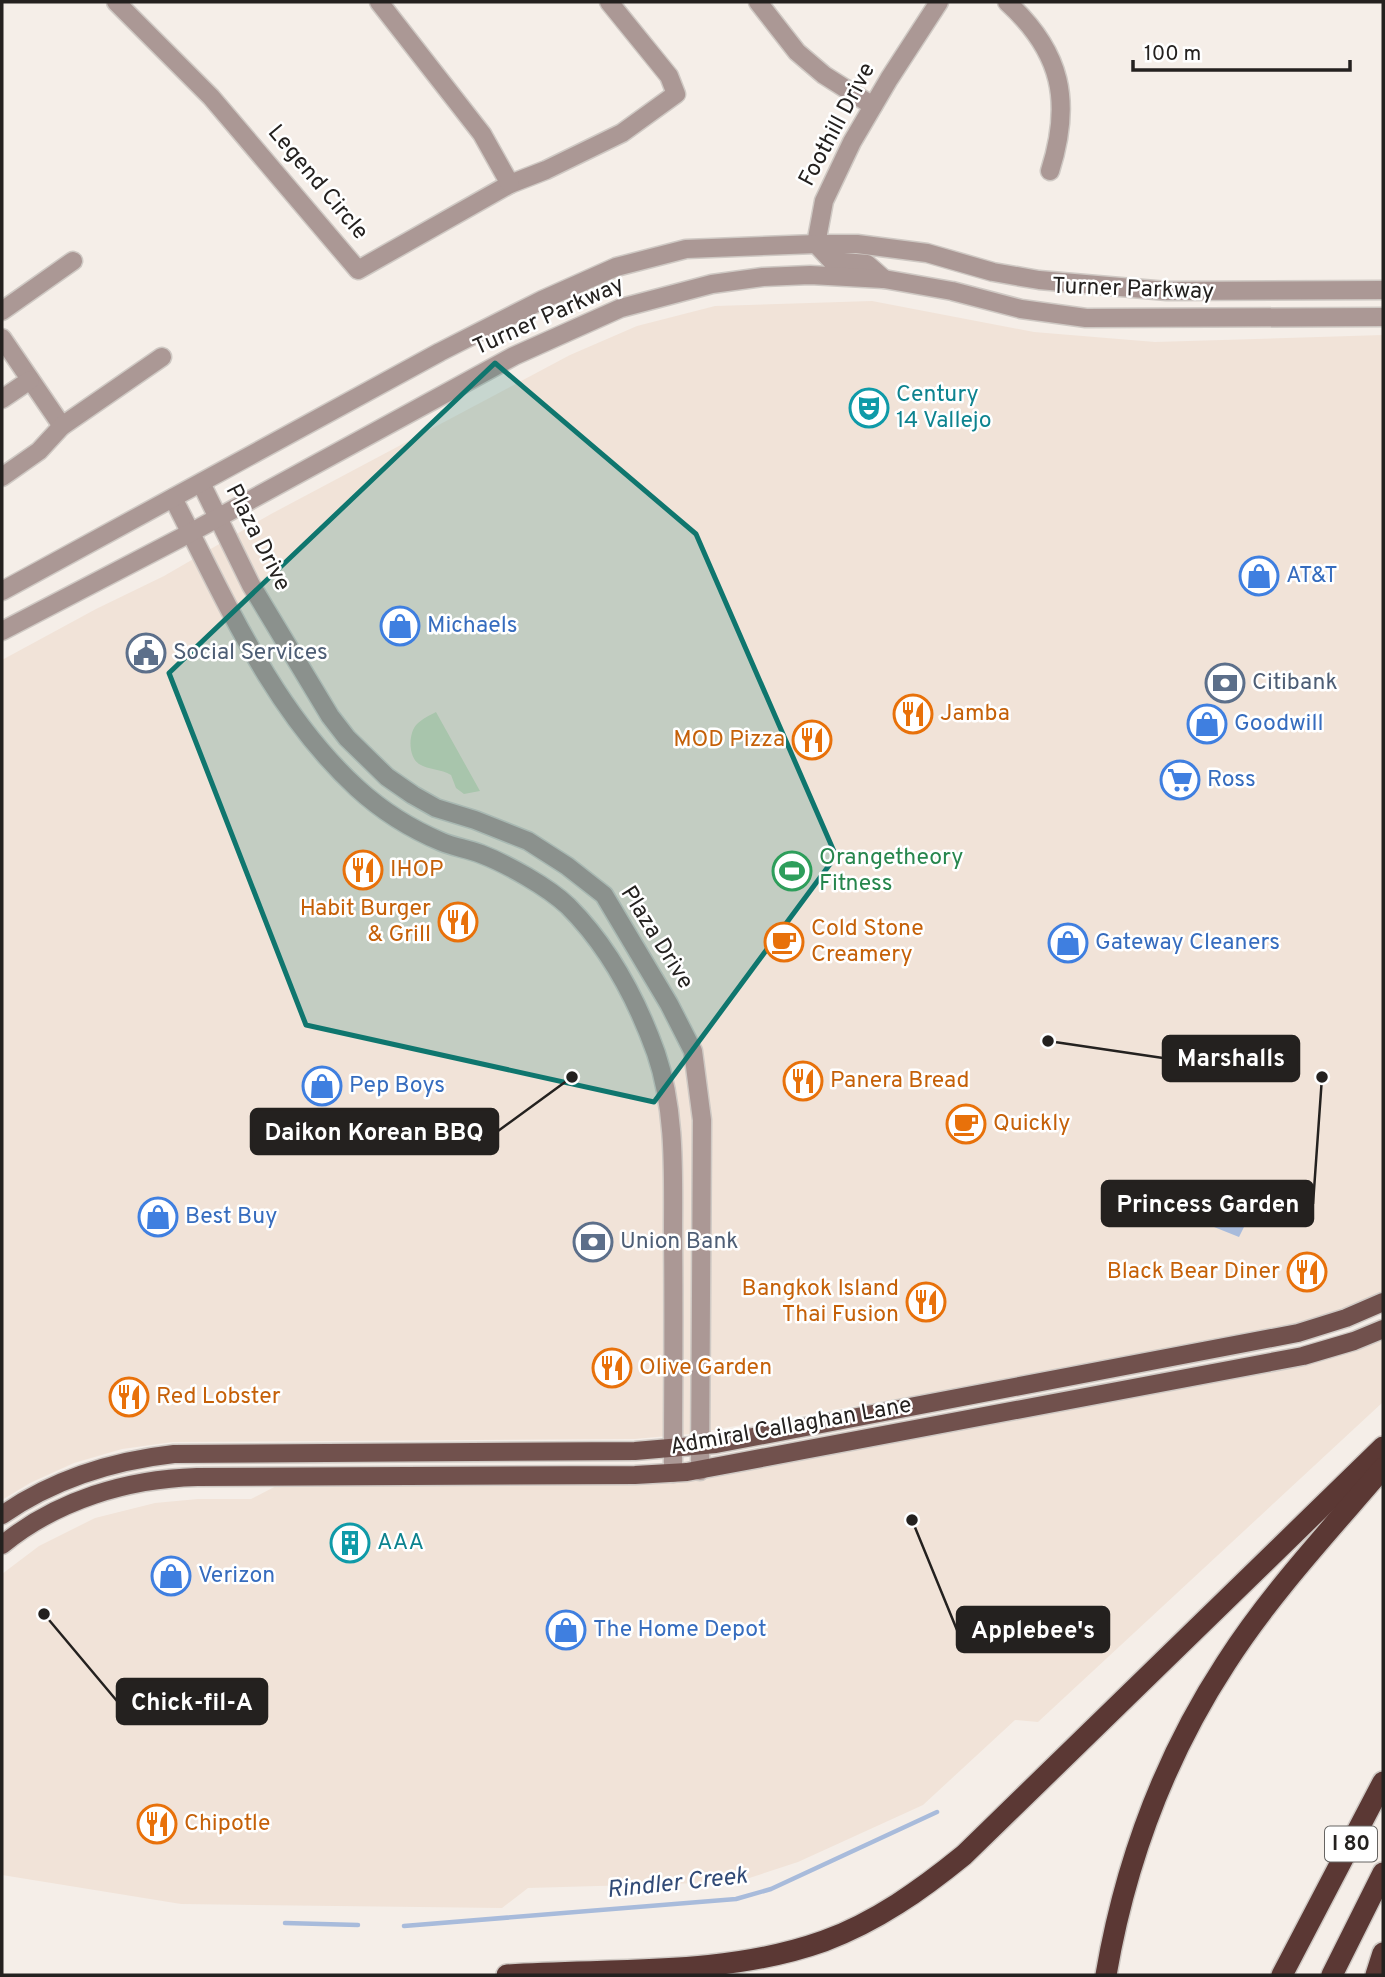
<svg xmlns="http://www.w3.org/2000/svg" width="1385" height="1977" viewBox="0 0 1385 1977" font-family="Overpass,sans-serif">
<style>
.built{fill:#f1e3d8}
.green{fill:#cfd9bc}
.water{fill:#a8bbdb}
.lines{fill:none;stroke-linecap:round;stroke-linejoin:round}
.stream{stroke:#a8bbdb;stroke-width:4.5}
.minor-casing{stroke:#cfc9c4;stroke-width:21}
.major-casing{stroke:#cfc9c4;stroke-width:21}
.highway-casing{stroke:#cfc9c4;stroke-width:24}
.minor{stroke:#ab9895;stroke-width:18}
.major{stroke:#71514d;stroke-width:18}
.highway{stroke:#5b3834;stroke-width:21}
.marked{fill:#0f766e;fill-opacity:0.2;stroke:#0f766e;stroke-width:5;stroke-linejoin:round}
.labels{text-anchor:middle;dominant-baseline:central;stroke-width:5;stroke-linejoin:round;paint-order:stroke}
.shield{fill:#fff;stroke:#666462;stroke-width:2}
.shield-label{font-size:21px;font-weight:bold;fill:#24211f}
.street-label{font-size:23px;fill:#24211f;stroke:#fff}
.culture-label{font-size:23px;fill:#0d838f;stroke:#fff;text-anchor:start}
.shop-label{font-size:23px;fill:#366cbe;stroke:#fff;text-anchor:start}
.service-label{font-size:23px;fill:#4e5e75;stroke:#fff;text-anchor:start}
.food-label{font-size:23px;fill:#c56008;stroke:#fff;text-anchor:start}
.leisure-label{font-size:23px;fill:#27864d;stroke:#fff;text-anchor:start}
.water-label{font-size:24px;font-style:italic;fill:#314a76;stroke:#fff}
.leader{fill:none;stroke:#24211f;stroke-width:2.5}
.callout-dot{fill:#24211f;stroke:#fff;stroke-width:2.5}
.callout{fill:#24211f;stroke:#24211f;stroke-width:2.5}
.callout-label{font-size:24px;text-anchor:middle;font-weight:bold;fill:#fff}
</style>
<rect width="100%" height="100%" fill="#f5eee8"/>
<g class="built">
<polygon points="872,301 1034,332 1155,342 1383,335 1383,1292 1343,1310 1296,1324 1027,1377 689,1434 635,1439 173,1442 122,1449 74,1463 30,1483 2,1500 2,660 96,609 164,576 271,514 570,355 637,326 715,306"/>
<polygon points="1383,1334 1383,1402 1038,1722 1015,1720 923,1805 798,1862 737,1882 528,1888 502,1908 181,1904 2,1875 2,1574 39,1546 95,1518 155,1503 198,1499 251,1499 284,1482 688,1477"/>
</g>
<path class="green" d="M436 712 480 791 464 794 456 788 451 775C441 769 429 770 419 764 408 757 408 733 417 724 422 719 430 715 436 712Z"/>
<polygon class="water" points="1221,1213 1245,1225 1239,1237 1214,1227"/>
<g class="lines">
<g class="stream">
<polyline points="285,1923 358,1925"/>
<polyline points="404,1926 736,1899 771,1889 937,1812"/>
</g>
<defs>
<g id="minor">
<polyline points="116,2 211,97 358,270 510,184 546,170 622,133 676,94 669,76 609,2"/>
<polyline points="379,2 482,134 510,184"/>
<polyline points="758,2 797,52 824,75 873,106"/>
<path d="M1007 2C1062 52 1072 102 1050 171"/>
<polyline points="884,279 867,264 832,261 816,244 824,201 852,142 889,79 939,2"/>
<polyline points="2,311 73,261"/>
<polyline points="2,338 62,426"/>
<polyline points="2,399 30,380"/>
<polyline points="2,477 39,451 62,426 162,357"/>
<polyline points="201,483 251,585 330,716 347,738 387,777 413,795 436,808 475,820 528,841 567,866 604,895 669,1004 693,1051 702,1120 700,1471"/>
<path d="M173 498C225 599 272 710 357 788 381 810 411 829 442 842 454 847 468 849 481 854 507 864 548 887 568 906 608 946 637 1000 656 1053 676 1111 673 1175 673 1236 674 1315 673 1394 673 1473"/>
<polyline points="2,591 440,352 542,300 616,267 686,249 816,244 857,244 927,253 993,272 1039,280 1167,291 1383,290"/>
<polyline points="2,631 190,533 514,356 621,308 712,284 763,277 810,275 884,279 952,291 1021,309 1086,318 1383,317"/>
</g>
<g id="major">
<path d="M2 1515C54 1479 111 1461 174 1454L635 1451 716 1444 1298 1333 1346 1318 1383 1302"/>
<path d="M2 1545C57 1500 127 1479 197 1477L635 1475 687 1472 1303 1356 1354 1341 1383 1329"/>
</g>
<g id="highway">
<path d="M507 1975C612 1968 723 1977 824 1941 876 1922 921 1890 964 1855L1383 1447"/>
<path d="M1106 1975C1125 1864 1164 1758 1226 1663 1271 1593 1329 1531 1383 1468"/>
<polyline points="1282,1975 1383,1782"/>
<polyline points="1332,1975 1383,1873"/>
<polyline points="1376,1975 1383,1953"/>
</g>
</defs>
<use href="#minor" class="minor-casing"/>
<use href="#major" class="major-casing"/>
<use href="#highway" class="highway-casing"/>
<use href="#minor" class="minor"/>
<use href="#major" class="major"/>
<use href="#highway" class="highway"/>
</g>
<path class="marked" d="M495 363 696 534 836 856 654 1102 306 1025 169 673Z"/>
<defs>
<symbol id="theatre-ring" viewBox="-11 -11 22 22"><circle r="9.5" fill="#fff" stroke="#0f9aa8" stroke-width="1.5"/><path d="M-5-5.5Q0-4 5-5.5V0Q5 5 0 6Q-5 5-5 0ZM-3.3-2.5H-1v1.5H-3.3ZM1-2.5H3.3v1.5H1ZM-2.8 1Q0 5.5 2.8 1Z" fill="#0f9aa8"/></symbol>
<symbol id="shop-ring" viewBox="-11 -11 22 22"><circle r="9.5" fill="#fff" stroke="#3f7fe0" stroke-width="1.5"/><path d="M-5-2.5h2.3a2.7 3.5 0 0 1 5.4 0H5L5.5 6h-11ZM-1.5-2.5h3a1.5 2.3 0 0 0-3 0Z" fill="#3f7fe0"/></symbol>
<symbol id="civic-ring" viewBox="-11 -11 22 22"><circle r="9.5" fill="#fff" stroke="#5c6f8a" stroke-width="1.5"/><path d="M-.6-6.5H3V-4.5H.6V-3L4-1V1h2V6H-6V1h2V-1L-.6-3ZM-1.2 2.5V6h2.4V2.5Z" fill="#5c6f8a"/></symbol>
<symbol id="bank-ring" viewBox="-11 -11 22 22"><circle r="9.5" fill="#fff" stroke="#5c6f8a" stroke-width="1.5"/><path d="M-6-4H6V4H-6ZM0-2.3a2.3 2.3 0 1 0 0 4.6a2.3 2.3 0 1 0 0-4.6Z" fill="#5c6f8a"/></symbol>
<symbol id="restaurant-ring" viewBox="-11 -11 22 22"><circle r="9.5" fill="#fff" stroke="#e8710a" stroke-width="1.5"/><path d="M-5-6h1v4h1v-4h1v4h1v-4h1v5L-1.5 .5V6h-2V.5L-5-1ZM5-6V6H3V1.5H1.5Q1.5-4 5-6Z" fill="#e8710a"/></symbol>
<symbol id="supermarket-ring" viewBox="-11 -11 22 22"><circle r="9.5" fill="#fff" stroke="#3f7fe0" stroke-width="1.5"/><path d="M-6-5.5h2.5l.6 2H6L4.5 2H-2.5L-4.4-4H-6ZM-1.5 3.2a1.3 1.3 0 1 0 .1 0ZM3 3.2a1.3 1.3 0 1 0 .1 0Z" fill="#3f7fe0"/></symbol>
<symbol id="stadium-ring" viewBox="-11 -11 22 22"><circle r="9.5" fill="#fff" stroke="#2e9e5b" stroke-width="1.5"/><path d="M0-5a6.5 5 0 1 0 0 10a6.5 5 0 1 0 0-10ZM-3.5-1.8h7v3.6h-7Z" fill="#2e9e5b"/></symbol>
<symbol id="cafe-ring" viewBox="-11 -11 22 22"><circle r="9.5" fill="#fff" stroke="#e8710a" stroke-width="1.5"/><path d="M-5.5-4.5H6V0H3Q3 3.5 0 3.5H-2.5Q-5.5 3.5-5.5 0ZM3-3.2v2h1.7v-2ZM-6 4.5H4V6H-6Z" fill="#e8710a"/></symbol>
<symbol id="building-ring" viewBox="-11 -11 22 22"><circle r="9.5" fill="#fff" stroke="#0f9aa8" stroke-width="1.5"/><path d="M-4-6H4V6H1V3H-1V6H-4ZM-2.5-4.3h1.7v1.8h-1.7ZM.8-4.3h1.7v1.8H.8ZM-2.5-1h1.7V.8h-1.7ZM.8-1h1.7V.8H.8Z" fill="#0f9aa8"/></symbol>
</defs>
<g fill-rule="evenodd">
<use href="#theatre-ring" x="847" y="386" width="44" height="44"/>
<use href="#shop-ring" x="1237" y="554" width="44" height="44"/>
<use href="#shop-ring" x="378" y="604" width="44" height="44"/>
<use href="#civic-ring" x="124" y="631" width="44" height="44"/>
<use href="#bank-ring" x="1203" y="661" width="44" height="44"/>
<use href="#restaurant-ring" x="891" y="692" width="44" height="44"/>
<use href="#shop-ring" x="1185" y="702" width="44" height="44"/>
<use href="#restaurant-ring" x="790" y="718" width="44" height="44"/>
<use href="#supermarket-ring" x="1158" y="758" width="44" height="44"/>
<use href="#restaurant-ring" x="341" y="848" width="44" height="44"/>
<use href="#stadium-ring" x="770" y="849" width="44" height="44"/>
<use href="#restaurant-ring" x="436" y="900" width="44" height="44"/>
<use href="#cafe-ring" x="762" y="920" width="44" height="44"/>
<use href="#shop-ring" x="1046" y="921" width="44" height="44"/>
<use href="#restaurant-ring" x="781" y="1059" width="44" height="44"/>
<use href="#shop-ring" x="300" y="1064" width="44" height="44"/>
<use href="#cafe-ring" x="944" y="1102" width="44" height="44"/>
<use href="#shop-ring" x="136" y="1195" width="44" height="44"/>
<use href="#bank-ring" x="571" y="1220" width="44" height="44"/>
<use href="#restaurant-ring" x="1285" y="1250" width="44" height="44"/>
<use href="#restaurant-ring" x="904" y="1280" width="44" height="44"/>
<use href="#restaurant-ring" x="590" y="1346" width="44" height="44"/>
<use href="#restaurant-ring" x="107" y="1375" width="44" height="44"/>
<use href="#building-ring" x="328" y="1521" width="44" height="44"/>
<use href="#shop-ring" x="149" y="1554" width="44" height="44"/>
<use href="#shop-ring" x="544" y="1608" width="44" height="44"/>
<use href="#restaurant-ring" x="135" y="1802" width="44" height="44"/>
</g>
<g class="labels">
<rect class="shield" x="1325" y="1826.5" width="52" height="35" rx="5"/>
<g class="shield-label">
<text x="1351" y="1844">I 80</text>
</g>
<g class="street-label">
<text transform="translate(838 125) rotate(-62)">Foothill Drive</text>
<text transform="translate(317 183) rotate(50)">Legend Circle</text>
<text transform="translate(1133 290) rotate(2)">Turner Parkway</text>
<text transform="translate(549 317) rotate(-24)">Turner Parkway</text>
<text transform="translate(257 538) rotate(63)">Plaza Drive</text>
<text transform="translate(656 938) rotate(58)">Plaza Drive</text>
<text transform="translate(791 1427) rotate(-10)">Admiral Callaghan Lane</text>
</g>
<g class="culture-label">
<text x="896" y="395">Century<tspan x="896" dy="26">14 Vallejo</tspan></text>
<text x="377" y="1543">AAA</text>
</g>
<g class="shop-label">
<text x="1286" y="576">AT&amp;T</text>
<text x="427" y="626">Michaels</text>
<text x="1234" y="724">Goodwill</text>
<text x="1207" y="780">Ross</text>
<text x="1095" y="943">Gateway Cleaners</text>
<text x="349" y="1086">Pep Boys</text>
<text x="185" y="1217">Best Buy</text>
<text x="198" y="1576">Verizon</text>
<text x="593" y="1630">The Home Depot</text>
</g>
<g class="service-label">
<text x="173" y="653">Social Services</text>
<text x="1252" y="683">Citibank</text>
<text x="620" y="1242">Union Bank</text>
</g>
<g class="food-label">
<text x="940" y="714">Jamba</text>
<text x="785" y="740" text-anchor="end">MOD Pizza</text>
<text x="390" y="870">IHOP</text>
<text x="431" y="909" text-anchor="end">Habit Burger<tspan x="431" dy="26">&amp; Grill</tspan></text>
<text x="811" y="929">Cold Stone<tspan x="811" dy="26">Creamery</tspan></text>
<text x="830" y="1081">Panera Bread</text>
<text x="993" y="1124">Quickly</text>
<text x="1280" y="1272" text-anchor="end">Black Bear Diner</text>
<text x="899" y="1289" text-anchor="end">Bangkok Island<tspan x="899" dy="26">Thai Fusion</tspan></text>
<text x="639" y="1368">Olive Garden</text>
<text x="156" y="1397">Red Lobster</text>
<text x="184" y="1824">Chipotle</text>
</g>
<g class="leisure-label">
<text x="819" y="858">Orangetheory<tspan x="819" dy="26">Fitness</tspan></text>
</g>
<g class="water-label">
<text transform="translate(677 1884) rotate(-6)">Rindler Creek</text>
</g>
</g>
<path class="leader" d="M1048 1041L1163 1058M572 1077L498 1131M1322 1077L1313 1204M912 1520L957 1630M44 1614L117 1701"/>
<g class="callout-dot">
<circle cx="1048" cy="1041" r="7"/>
<circle cx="572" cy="1077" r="7"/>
<circle cx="1322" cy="1077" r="7"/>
<circle cx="912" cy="1520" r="7"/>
<circle cx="44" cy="1614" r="7"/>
</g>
<g class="callout">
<rect x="1163" y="1036" width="136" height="45" rx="7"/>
<rect x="251" y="1109" width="247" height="45" rx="7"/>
<rect x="1102" y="1181" width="211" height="45" rx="7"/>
<rect x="957" y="1607" width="152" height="45" rx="7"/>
<rect x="117" y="1679" width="150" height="45" rx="7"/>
</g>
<g class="callout-label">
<text x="1231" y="1066">Marshalls</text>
<text x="374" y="1140">Daikon Korean BBQ</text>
<text x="1208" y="1212">Princess Garden</text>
<text x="1033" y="1638">Applebee's</text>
<text x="192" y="1710">Chick-fil-A</text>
</g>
<rect width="1385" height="1977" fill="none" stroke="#24211f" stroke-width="7"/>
<path d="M1133 60v10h217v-10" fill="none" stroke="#24211f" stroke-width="3.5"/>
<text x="1144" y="60" font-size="21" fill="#24211f" stroke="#ffffff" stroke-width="5" paint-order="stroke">100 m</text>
</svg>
